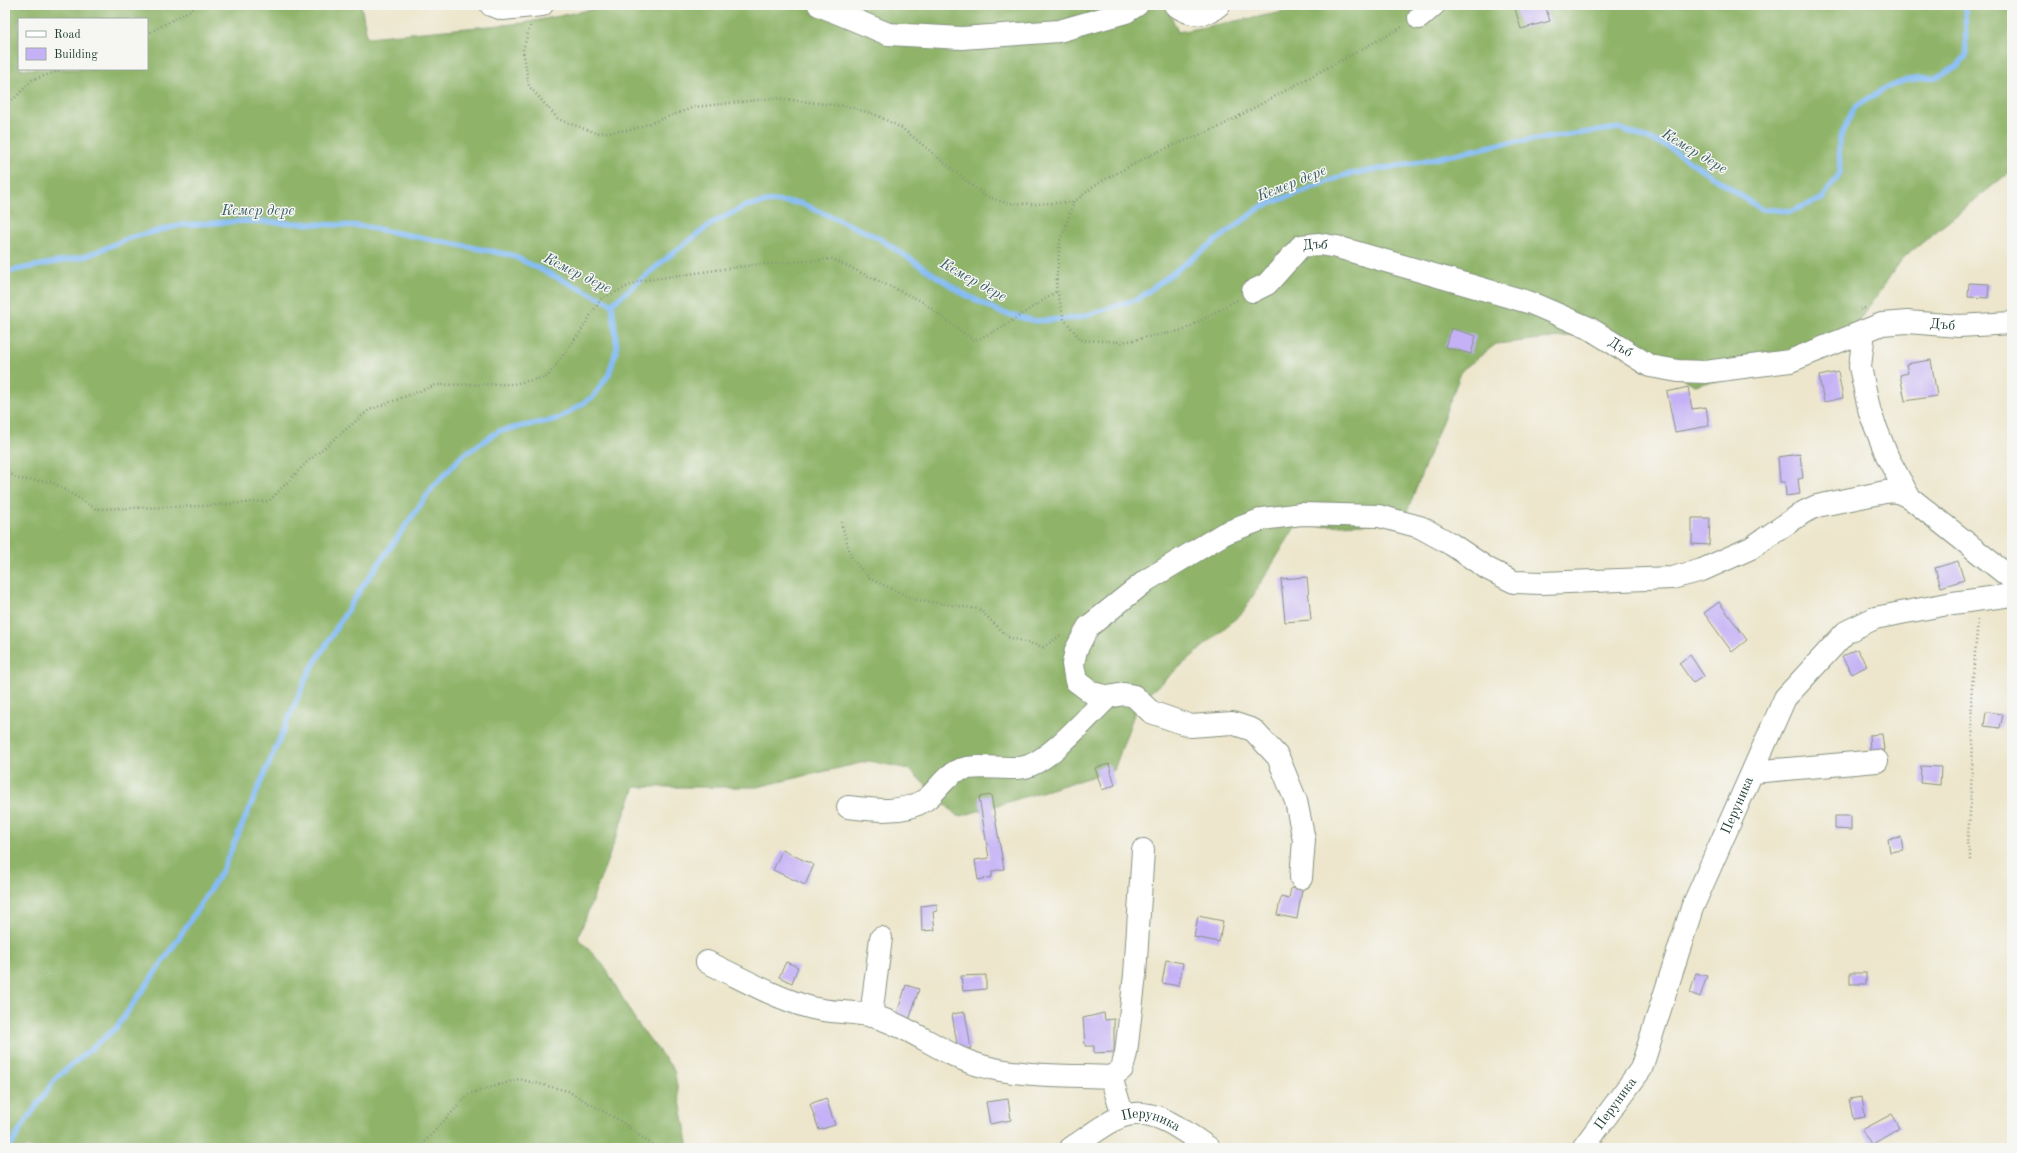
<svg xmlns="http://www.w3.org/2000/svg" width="2017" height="1153" viewBox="0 0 2017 1153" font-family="'Old Standard TT',serif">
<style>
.forest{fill:#8fb469;stroke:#57784e;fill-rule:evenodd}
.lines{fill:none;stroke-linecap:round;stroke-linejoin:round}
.stream{stroke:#85bcf4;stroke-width:5.5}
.building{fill:#c4b1f6}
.minor-casing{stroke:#869280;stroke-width:24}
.path{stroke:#869280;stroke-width:2.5;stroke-dasharray:1 3;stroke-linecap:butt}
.minor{stroke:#fff;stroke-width:22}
.labels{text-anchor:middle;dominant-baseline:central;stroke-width:3;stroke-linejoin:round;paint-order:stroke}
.street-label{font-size:14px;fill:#1f3d34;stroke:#f6f6f2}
.water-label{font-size:15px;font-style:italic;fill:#385d64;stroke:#f6f6f2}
</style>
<rect width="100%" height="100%" fill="#f6f6f2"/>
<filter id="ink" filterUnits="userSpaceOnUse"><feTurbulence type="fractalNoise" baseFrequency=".025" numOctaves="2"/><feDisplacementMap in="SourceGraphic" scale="8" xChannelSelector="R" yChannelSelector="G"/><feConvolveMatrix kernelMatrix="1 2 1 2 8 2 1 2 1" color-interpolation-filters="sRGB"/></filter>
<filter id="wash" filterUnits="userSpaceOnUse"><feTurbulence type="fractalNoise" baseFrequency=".012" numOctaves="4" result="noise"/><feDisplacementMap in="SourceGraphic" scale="16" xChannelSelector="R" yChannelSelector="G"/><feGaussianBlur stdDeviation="0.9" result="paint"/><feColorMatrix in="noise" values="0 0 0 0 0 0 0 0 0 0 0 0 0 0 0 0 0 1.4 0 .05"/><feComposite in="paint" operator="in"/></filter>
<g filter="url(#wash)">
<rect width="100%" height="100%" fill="#ede6cc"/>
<path class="forest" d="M5 5H361L367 37 524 23 614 5H1166L1178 32 1320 5H2012V170L1902 259 1849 335 1793 366 1695 385 1596 333 1496 344 1462 370 1403 522 1295 527 1243 612 1138 703 1114 770 958 817 909 769 869 761 757 787H635L578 938 605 967 636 1022 674 1070 689 1148H5ZM19 19H147V69H19Z"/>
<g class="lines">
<g class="stream">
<polyline points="5,272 87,256 129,238 181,225 246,221 361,226 511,255 612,304 669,256 714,222 746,206 772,201 800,203 877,237 962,293 1000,312 1035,321 1078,318 1138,299 1261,207 1345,175 1415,163 1501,144 1619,128 1667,146 1761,209 1791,211 1822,199 1840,173 1839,140 1854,108 1883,89 1907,80 1936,77 1957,67 1966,55 1965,5"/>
<polyline points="10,1148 21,1128 56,1078 116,1028 171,950 222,871 309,672 360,590 433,487 462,456 499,431 558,419 593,397 609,374 617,348 612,304"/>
</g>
</g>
<g id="blocks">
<g class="building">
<polygon points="1514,5 1545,5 1550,21 1521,29"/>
<polygon points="1969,283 1989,284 1988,298 1968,297"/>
<polygon points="1451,328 1476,336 1471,354 1445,347"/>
<polygon points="1931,360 1937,396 1905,401 1900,375 1908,373 1906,364"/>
<polygon points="1838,372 1843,398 1824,402 1819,376"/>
<polygon points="1688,387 1692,409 1706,407 1709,426 1675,432 1667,392"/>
<polygon points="1800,454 1803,478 1798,479 1800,494 1786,496 1785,482 1780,482 1778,457"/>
<polygon points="1692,518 1710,518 1709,545 1692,544"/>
<polygon points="1958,561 1964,580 1941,587 1935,568"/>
<polygon points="1307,577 1311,620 1285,622 1281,579"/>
<polygon points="1719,602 1747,640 1732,652 1704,613"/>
<polygon points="1857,649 1867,666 1852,674 1842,657"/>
<polygon points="1690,655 1704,676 1693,683 1679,663"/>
<polygon points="1986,712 2003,714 2000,728 1984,726"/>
<polygon points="1882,734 1884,750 1870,751 1869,735"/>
<polygon points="1109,764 1115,785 1102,790 1095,768"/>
<polygon points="1921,766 1941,767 1940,785 1920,783"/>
<polygon points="991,795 1004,869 992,871 992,877 978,880 975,860 989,858 979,797"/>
<polygon points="1835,816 1851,816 1851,830 1835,829"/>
<polygon points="1901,837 1903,850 1890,852 1888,839"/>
<polygon points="782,850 814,865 805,885 773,870"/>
<polygon points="1291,888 1302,890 1297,919 1277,915 1281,897 1289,899"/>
<polygon points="937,904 937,911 933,912 935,930 922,931 921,906"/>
<polygon points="1198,916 1223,921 1219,942 1194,937"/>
<polygon points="1166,960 1183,963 1179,986 1162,983"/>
<polygon points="786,962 798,967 792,983 779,977"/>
<polygon points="1696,973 1707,976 1700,997 1690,993"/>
<rect x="1850" y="973" width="16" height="11"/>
<polygon points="986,975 986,989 963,991 961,976"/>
<polygon points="906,985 919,989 908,1024 895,1020"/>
<polygon points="965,1012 971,1048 958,1050 952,1014"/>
<polygon points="1104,1013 1105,1020 1114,1019 1114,1052 1094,1053 1094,1046 1085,1046 1083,1018"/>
<polygon points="1862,1097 1865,1117 1853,1119 1849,1099"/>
<polygon points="826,1098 835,1125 819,1130 810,1104"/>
<polygon points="1008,1099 1011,1120 990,1124 986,1102"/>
<polygon points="1892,1114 1900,1128 1871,1145 1862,1130"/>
</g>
</g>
</g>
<g filter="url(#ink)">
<use href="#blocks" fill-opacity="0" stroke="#869280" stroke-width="1"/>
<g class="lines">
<defs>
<g id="minor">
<polyline points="491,5 503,9 542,5"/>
<polyline points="819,5 888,34 962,38 1059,31 1126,12 1137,5"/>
<path d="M1175 5C1190 16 1206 17 1219 5"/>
<polyline points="1419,18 1434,5"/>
<path id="s1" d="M1253 291 1267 284 1301 246 1319 244 1337 247 1531 303 1589 328 1650 366 1678 371 1705 372 1790 361 1882 324 1907 322 1959 326 2012 323"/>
<polyline points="1864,331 1860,367 1870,413 1888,458 1909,497 2012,579"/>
<polyline points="1753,772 1877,761"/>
<path d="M848 807C872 810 904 814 925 800 937 792 945 775 959 770 981 763 1003 771 1025 767 1050 761 1089 715 1108 697"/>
<polyline points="1301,878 1304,840 1296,801 1278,757 1253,730 1232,723 1191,726 1151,712 1134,696 1124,694 1108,697 1092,693 1076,681 1073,664 1076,650 1088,627 1147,580 1225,533 1263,519 1301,514 1379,516 1420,527 1451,544 1488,569 1514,582 1542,583 1672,578 1702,570 1751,548 1804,512 1817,506 1885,492 1896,491 1909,497"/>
<path d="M707 962C741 978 775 998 812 1008 831 1013 852 1011 872 1016 911 1026 942 1055 982 1066 1023 1077 1069 1075 1111 1077L1122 1069 1126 1053 1135 975 1143 850"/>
<polyline points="871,1016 881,938"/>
<polyline points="1111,1077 1123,1116"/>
<path id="s2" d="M1071 1148C1084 1140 1111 1119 1123 1116 1156 1106 1184 1132 1209 1148"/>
<path id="s3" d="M1583 1148 1641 1069 1692 908 1785 698 1846 632 1875 618 1953 603 2012 595"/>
</g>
</defs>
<use href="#minor" class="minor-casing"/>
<g class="path">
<polyline points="530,26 523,50 529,86 558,119 596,133 631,130 695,107 775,98 850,107 876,115 902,128 985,196 1006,203 1034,204 1074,202"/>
<polyline points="147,34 200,5"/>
<polyline points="5,104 14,99 32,80 64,69"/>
<polyline points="1237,300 1184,330 1122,342 1081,340 1064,319 1056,286 1060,241 1074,202 1098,183 1157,152 1219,127 1402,27"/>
<polyline points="1860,309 1866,308"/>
<polyline points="5,470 18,479 52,482 96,509 201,506 269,501 306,463 369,410 436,385 513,384 547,377 580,332 601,299 639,281 752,265 832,259 921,301 974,341 1001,328 1057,291"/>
<polyline points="841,522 852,559 870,579 917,600 979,609 1008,637 1043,647 1060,636"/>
<polyline points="1971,860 1967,843 1970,815 1973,742 1971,698 1978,620"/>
<polyline points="419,1148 469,1094 519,1079 568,1091 622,1122 656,1148"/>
</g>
<use href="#minor" class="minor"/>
</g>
</g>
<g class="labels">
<g class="street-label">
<text stroke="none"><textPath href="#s1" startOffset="81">Дъб</textPath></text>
<text stroke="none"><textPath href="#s1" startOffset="741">Дъб</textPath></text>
<text stroke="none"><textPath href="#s1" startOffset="405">Дъб</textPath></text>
<text stroke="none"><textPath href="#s3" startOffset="379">Перуника</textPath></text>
<text stroke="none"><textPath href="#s3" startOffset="55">Перуника</textPath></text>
<text stroke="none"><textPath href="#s2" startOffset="90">Перуника</textPath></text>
</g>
<g class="water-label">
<text transform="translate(1694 152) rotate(31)">Кемер дере</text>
<text transform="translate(1292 184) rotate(-22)">Кемер дере</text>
<text x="258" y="211">Кемер дере</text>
<text transform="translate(577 274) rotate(26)">Кемер дере</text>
<text transform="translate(973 281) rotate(29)">Кемер дере</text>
</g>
</g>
<rect width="2017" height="1153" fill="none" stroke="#f6f6f2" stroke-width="20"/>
<rect x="18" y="18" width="130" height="52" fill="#f6f6f2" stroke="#a0aca6"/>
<rect x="26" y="31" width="20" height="6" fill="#ffffff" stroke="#a0aca6"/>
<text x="54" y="38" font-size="12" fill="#1f3d34">Road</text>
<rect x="26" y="48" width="20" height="12" fill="#c4b1f6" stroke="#a0aca6"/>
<text x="54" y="58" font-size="12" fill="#1f3d34">Building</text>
</svg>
